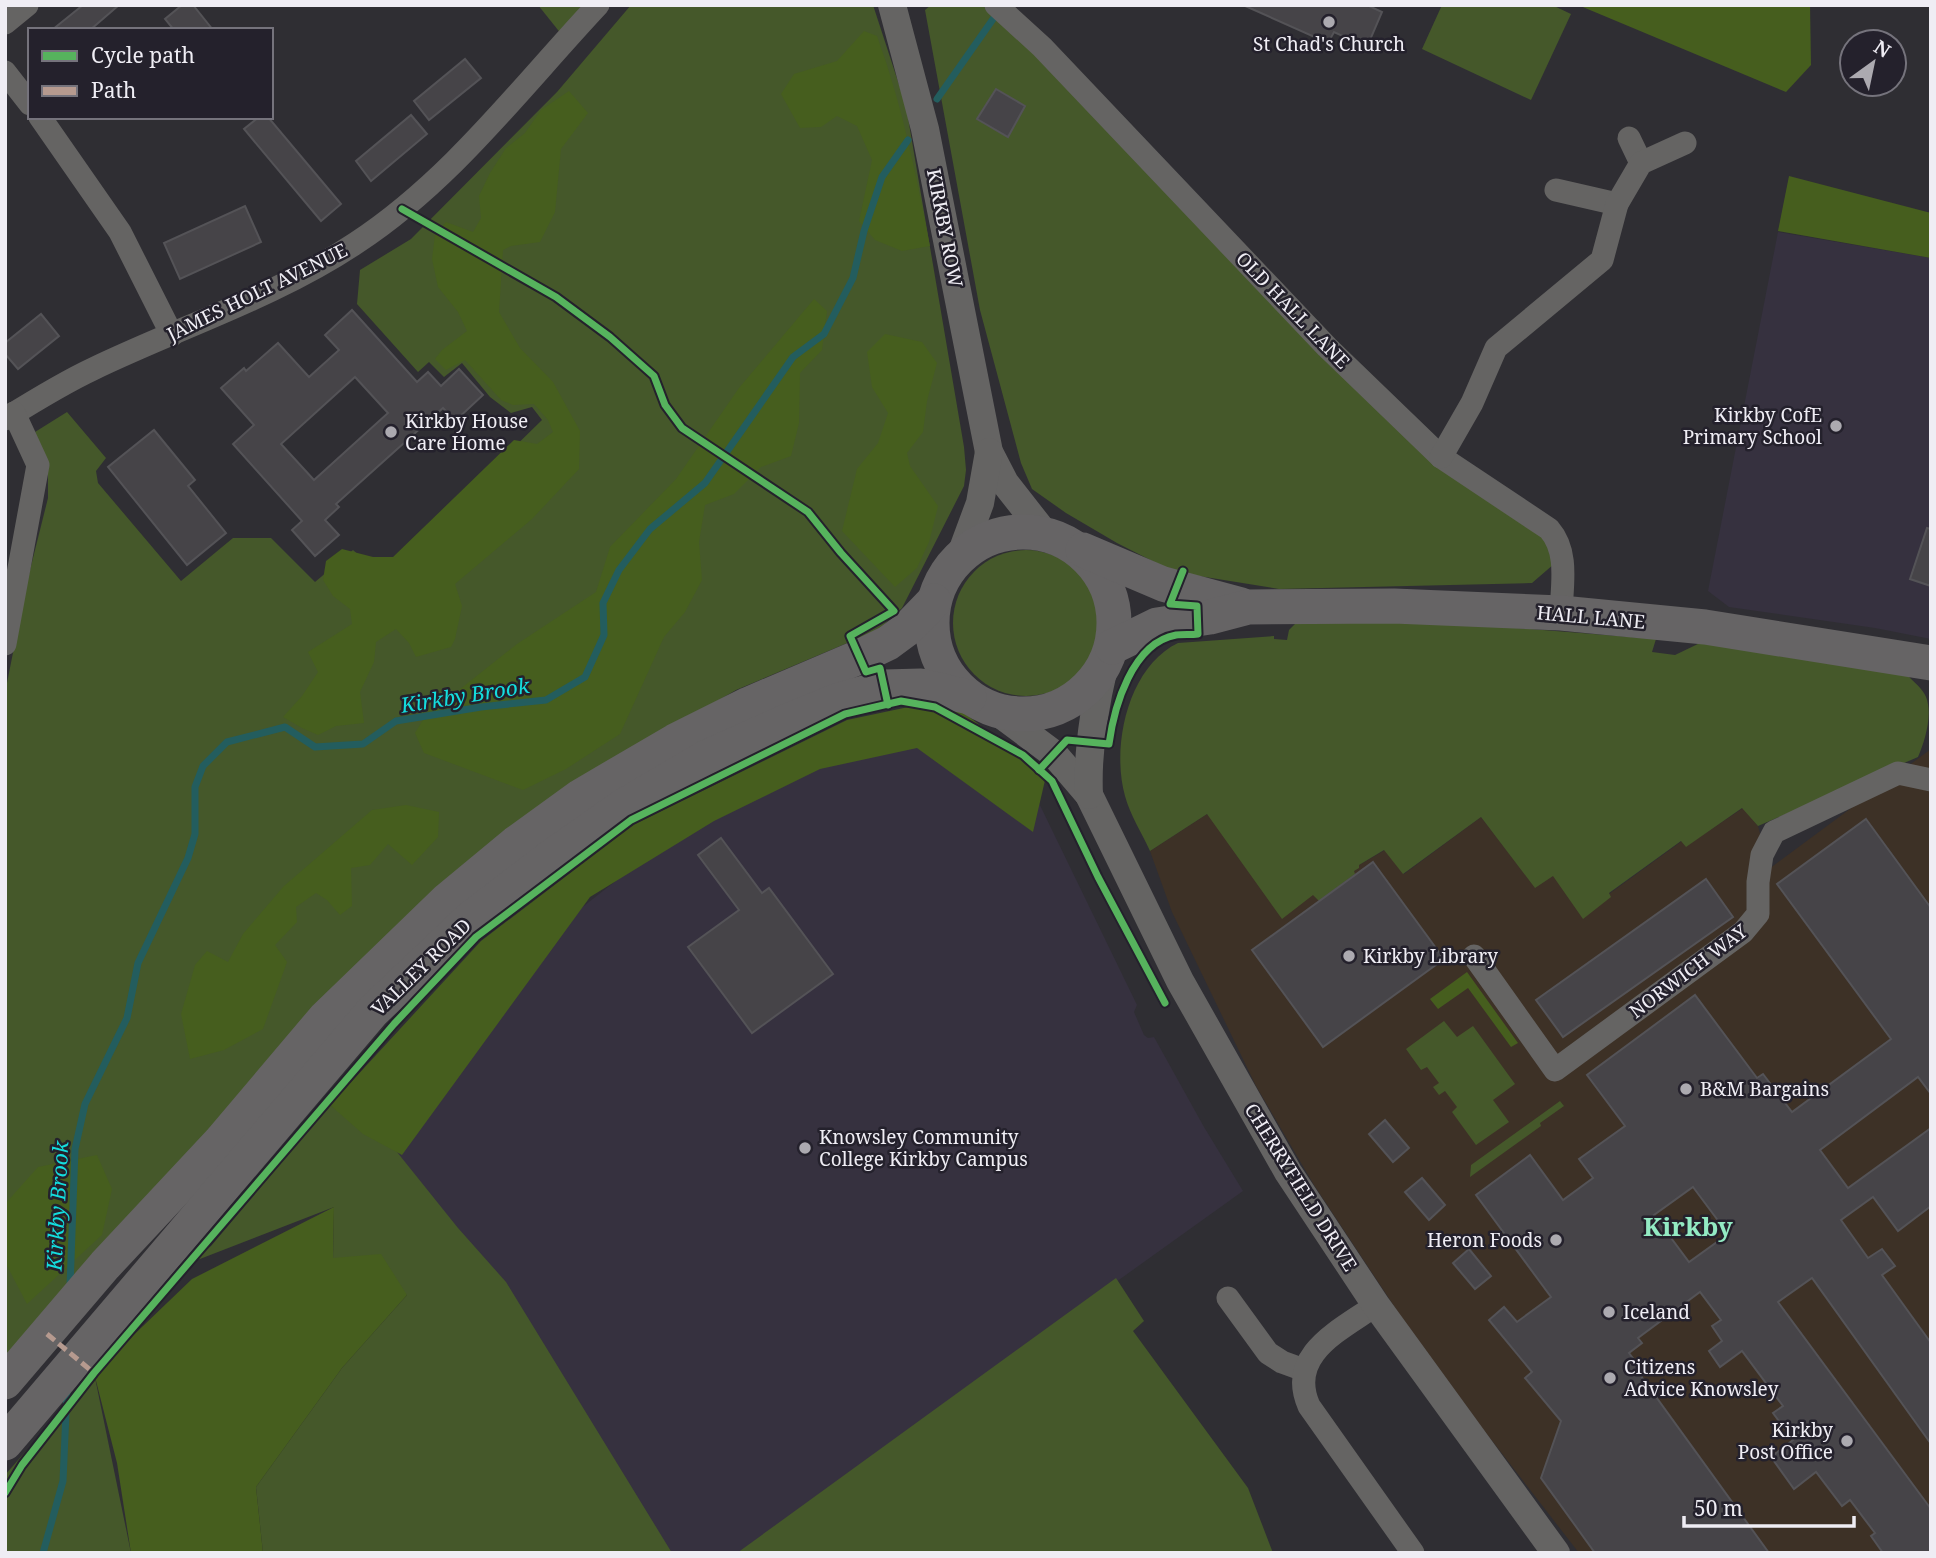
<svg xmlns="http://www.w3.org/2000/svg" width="1936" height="1558" viewBox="0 0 1936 1558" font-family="'Noto Serif',serif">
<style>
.commercial{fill:#3d3126}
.education{fill:#36313f}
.green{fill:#45582a}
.forest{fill:#465e1e}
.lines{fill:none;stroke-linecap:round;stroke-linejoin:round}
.stream{stroke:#235d5e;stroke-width:7}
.building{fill:#464448;stroke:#545357;stroke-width:2;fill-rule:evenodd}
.minor{stroke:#656463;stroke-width:23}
.tertiary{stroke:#656463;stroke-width:28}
.primary{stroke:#666465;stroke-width:35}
.quiet{stroke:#b69a8f;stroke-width:5;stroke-dasharray:10 5;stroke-linecap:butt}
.cycleway-casing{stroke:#24212c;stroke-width:11}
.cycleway{stroke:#56b35d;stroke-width:7}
.poi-dot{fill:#acaab0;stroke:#24212c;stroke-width:2.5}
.labels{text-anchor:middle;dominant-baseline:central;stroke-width:5;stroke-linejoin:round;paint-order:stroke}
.poi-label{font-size:19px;fill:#efedf4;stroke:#24212c;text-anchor:start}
.street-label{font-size:19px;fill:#efedf4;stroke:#24212c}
.water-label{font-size:21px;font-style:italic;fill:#14ddde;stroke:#24212c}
.district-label{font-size:26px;font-weight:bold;fill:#93eac3;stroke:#24212c}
</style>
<rect width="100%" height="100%" fill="#2f2e33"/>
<polygon class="commercial" points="1931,749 1931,1553 1579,1553 1483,1429 1398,1312 1314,1185 1256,1086 1172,912 1150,851 1207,814 1314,895 1319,901 1359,865 1385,850 1404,874 1481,817 1535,887 1553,875 1611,897 1609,894 1682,841 1686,846 1743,808 1758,826 1769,869"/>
<g class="education">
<polygon points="1778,232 1931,258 1931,639 1875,628 1729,607 1708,591"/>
<polygon points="904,730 1035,795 1137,1005 1134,1012 1144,1035 1148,1038 1154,1037 1204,1127 1243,1191 738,1553 667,1553 379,1170 538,942 645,858 725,807"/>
</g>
<g class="green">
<polygon points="538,5 597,5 566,40"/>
<polygon points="631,5 873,5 906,106 964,447 966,470 964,486 902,608 878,630 736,690 633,750 5,1362 5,693 27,582 48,498 48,465 35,432 67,412 106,458 96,471 98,483 181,581 233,538 271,538 315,582 353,550 382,576 542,420 532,407 511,413 490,397 462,363 444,377 429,362 418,372 357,304 360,270 411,239 557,92"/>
<polygon points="931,5 982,5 1036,52 1438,462 1549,539 1554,564 1532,583 1279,589 1174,572 1117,543 1066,513 1032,489 1021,463 980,310 925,10"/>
<polygon points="1442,5 1552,5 1571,14 1531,100 1422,49"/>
<circle cx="1026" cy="623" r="73"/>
<path d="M1297 622H1442L1656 639 1652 652 1675 655 1700 643 1908 676C1914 682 1923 689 1926 697 1933 714 1925 741 1918 757L1758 826 1742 808 1686 847 1681 841 1609 893 1611 897 1583 919 1553 876 1535 888 1481 817 1403 874 1384 850 1359 865V868L1354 871 1355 874 1319 901 1313 895 1282 919 1207 814 1150 851C1142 833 1130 815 1125 796 1111 746 1128 667 1178 643L1274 636V639L1287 640 1289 630Z"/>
<polygon points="1444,1021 1457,1037 1473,1026 1515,1084 1493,1100 1509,1122 1476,1145 1452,1112 1457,1107 1445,1091 1439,1095 1433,1087 1439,1083 1427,1067 1421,1070 1406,1049"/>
<polygon points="1560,1101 1564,1106 1540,1123 1541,1126 1470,1177 1471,1165"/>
<polygon points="330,1105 397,1152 458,1228 506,1282 672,1553 263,1553 256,1487 342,1368 407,1295 333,1258 334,1207 187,1264 211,1246"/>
<polygon points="1116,1278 1144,1321 1133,1331 1248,1488 1273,1553 737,1553"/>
<polygon points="94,1373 131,1553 5,1553 5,1475"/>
</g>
<g class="forest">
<polygon points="1578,5 1810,5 1811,65 1786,92"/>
<path d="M864 31 877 36C902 104 916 174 930 246L902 251 875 240 859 221 872 160 857 126 837 116 821 127 800 128 781 94 794 74 837 61Z"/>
<polygon points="569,91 588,113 561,149 555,212 540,242 511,246 503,250 499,312 520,348 553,382 580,431 579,469 532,519 455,584 462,606 455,639 451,647 416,657 409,643 396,629 376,642 374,662 360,692 364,723 336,726 318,735 302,728 283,717 302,696 318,672 308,652 352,624 350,609 333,596 323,580 326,561 342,549 373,557 393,557 514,440 537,444 553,432 548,420 534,404 513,405 501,400 465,360 446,370 435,359 442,350 467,331 458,312 438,287 432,259 435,235 446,222 473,232 481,218 479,196 490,173 506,148 525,133 541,110"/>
<polygon points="1789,176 1931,213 1931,258 1778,231"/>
<polygon points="814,299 827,311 822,350 800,373 799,423 791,456 761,467 734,494 705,505 699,542 702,580 685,612 664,637 620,734 566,769 523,790 424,753 415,733 435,700 459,690 517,644 596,592 610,547 676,479 739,388"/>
<polygon points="885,334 922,342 937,363 927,401 923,432 907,453 910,466 938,506 929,542 917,568 895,587 842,531 857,469 878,443 888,413 872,387 867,352"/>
<polygon points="946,699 1046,776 1033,832 917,748 820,769 714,821 590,897 402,1155 363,1134 330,1105 481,941 633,825 847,720"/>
<polygon points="406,805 439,812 438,837 412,865 388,844 370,865 351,868 352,906 340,915 327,900 316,893 296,907 297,922 275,945 287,962 263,1029 224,1050 190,1059 181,1014 195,965 207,951 228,962 243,934 284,886 372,810"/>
<polygon points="1467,972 1518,1043 1511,1047 1468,988 1438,1009 1430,999"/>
<polygon points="97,1155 112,1189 102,1235 27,1304 5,1262 5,1204 38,1167"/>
<polygon points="334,1207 333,1258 381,1254 407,1295 342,1368 256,1487 263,1553 131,1553 117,1463 94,1373 192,1279"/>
</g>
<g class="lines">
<g class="stream">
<polyline points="937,99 998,12"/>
<polyline points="70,1287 75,1149 85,1104 127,1018 138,963 188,858 195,834 195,787 203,766 227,742 285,727 315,747 363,744 396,721 481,707 546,700 585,677 604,635 603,603 619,570 650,529 705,483 793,357 824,334 853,278 864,231 882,177 908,140"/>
<polyline points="43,1553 63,1481 67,1390"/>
</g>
</g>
<g class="building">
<polygon points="83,5 119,5 90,30 52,30"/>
<polygon points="182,5 193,5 213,30 174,30 165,19"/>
<polygon points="1243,5 1367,5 1382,12 1367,47 1334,32 1328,43"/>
<polygon points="465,59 481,78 429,120 414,101"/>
<polygon points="996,89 1025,106 1008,137 977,119"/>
<polygon points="411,115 427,134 371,181 356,161"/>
<polygon points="259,117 268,117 341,204 321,221 244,129"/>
<polygon points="245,206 261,242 180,279 164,243"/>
<path d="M352 310 417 382 428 372 441 386 459 369 483 395 455 421 443 408 336 504 339 507 325 520 339 535 315 556 292 530 302 521 233 444 254 425 221 388 244 368 246 371 278 343 309 377 339 350 325 335ZM355 377 388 413 314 480 281 444Z"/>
<polygon points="41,314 59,336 18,369 5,354 5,343"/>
<polygon points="154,430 195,480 188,486 226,533 187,565 108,467"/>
<polygon points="1927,528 1931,529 1931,586 1910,579"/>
<path d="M1866 819 1931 908V1094L1918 1077 1820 1150 1848 1188 1931 1128V1206L1898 1231 1873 1197 1841 1220 1868 1258 1882 1249 1895 1266 1882 1275 1931 1343V1444L1812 1278 1778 1302 1931 1509V1553H1883L1871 1536 1875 1533 1850 1500 1842 1506 1816 1472 1794 1489 1771 1457 1793 1440 1773 1413 1783 1406 1742 1351 1720 1367 1709 1351 1722 1341 1712 1326 1721 1320 1700 1292 1638 1338 1642 1343 1629 1353 1645 1374 1641 1376 1769 1553H1595L1541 1478 1561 1421 1525 1378 1532 1372 1489 1320 1504 1307 1517 1322 1551 1297 1476 1195 1530 1155 1563 1200 1593 1178 1579 1159 1625 1126 1587 1075 1695 995 1757 1078 1763 1074 1792 1112 1891 1039 1777 884ZM1693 1187 1728 1234 1689 1262 1654 1215Z"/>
<polygon points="721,838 762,893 769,888 833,974 752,1033 688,947 739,910 698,855"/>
<polygon points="1373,862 1444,959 1323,1047 1252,950"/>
<polygon points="1706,879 1733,917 1563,1037 1536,1000"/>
<polygon points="1385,1120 1409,1148 1393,1162 1369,1134"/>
<polygon points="1422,1178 1445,1205 1429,1220 1405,1192"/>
<polygon points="1469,1249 1491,1276 1475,1289 1453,1263"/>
</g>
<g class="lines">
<g class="minor">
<path d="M996 5 1042 47 1327 347 1441 457 1549 529C1569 552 1562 584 1561 613"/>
<polyline points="5,23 27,5"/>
<polyline points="5,72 30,104"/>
<polyline points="40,117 120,232 172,335"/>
<polyline points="1629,138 1641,163"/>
<polyline points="1556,190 1617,204"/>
<path d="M5 419C34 401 63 383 93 369 180 327 275 297 356 243 451 181 521 87 598 5"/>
<polyline points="1441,457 1472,403 1496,348 1602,260 1617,204 1641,163 1685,143"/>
<polyline points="5,644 38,465 14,413"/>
<polyline points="1474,956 1555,1070 1743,932 1758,914 1758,882 1762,855 1774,832 1898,773 1931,780"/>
<polyline points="1228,1298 1268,1353 1282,1362 1304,1370"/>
<path d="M1376 1305C1341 1330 1286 1354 1309 1406L1413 1553"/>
</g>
<g class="tertiary">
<polyline points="892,5 925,129 989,452 1005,483 1045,534"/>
<polyline points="960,557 980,503 989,452"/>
<polyline points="995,710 1054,754 1089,795 1180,981 1288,1172 1376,1305 1556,1553"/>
<path d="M1089 795C1087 752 1094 709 1104 667"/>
</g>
<g class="primary">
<circle cx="1023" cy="623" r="91"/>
<polyline points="1083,550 1163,584 1241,605"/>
<polyline points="1112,647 1157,625 1210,617 1248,607 1394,606 1561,613 1705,627 1931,663"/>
<polyline points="5,1382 105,1265 220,1142 325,1018 446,901 516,843 581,796 675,741 749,704 859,657 888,643 907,629 934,601"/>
<polyline points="5,1443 373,1011 470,919 551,857 622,807 705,758 785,722 839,700 885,687 921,686 969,697"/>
</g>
<polyline class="quiet" points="47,1334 94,1373"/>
<defs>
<g id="cycleway">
<polyline points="402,209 556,297 610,337 654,376 665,405 682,428 808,512 841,553 894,611 850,636 866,672 880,668 888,705"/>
<path d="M1039 770 1067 740 1109 744C1114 707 1132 643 1176 635 1183 634 1191 635 1198 634L1197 606 1170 604 1183 571"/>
<polyline points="5,1493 22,1465 94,1373 394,1024 476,937 631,820 845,714 901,701 935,707 1023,755 1052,781 1098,877 1165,1003"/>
</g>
</defs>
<use href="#cycleway" class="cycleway-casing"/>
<use href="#cycleway" class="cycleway"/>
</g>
<g class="poi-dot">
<circle cx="1329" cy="22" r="7"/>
<circle cx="1836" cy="426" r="7"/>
<circle cx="391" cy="432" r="7"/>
<circle cx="1349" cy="956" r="7"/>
<circle cx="1686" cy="1089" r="7"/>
<circle cx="805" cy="1148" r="7"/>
<circle cx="1556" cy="1240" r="7"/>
<circle cx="1609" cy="1312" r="7"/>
<circle cx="1610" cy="1378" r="7"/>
<circle cx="1847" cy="1441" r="7"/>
</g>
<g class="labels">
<g class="poi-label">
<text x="1329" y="44" text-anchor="middle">St Chad's Church</text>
<text x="1822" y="415" text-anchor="end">Kirkby CofE<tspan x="1822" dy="22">Primary School</tspan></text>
<text x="405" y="421">Kirkby House<tspan x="405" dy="22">Care Home</tspan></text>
<text x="1363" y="956">Kirkby Library</text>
<text x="1700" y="1089">B&amp;M Bargains</text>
<text x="819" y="1137">Knowsley Community<tspan x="819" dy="22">College Kirkby Campus</tspan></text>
<text x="1542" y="1240" text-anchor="end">Heron Foods</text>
<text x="1623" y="1312">Iceland</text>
<text x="1624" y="1367">Citizens<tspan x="1624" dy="22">Advice Knowsley</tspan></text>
<text x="1833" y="1430" text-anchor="end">Kirkby<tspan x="1833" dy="22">Post Office</tspan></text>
</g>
<g class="street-label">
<text transform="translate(945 228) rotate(79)">KIRKBY ROW</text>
<text transform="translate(257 292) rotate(-26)">JAMES HOLT AVENUE</text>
<text transform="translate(1293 310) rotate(46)">OLD HALL LANE</text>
<text transform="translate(1591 617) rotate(5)">HALL LANE</text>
<text transform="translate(421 967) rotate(-44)">VALLEY ROAD</text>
<text transform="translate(1688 971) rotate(-37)">NORWICH WAY</text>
<text transform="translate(1301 1187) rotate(58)">CHERRYFIELD DRIVE</text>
</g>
<g class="water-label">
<text transform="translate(465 695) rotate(-9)">Kirkby Brook</text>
<text transform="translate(57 1206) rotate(-87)">Kirkby Brook</text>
</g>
<g class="district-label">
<text x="1688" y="1226">Kirkby</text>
</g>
</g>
<rect width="1936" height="1558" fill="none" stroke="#efedf4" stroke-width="14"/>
<rect x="28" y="28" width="245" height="91" fill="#24212c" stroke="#75737c" stroke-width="2"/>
<rect x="42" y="51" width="35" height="10" fill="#56b35d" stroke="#75737c" stroke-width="2"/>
<text x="91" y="63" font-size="21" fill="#efedf4">Cycle path</text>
<rect x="42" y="86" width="35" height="10" fill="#b69a8f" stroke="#75737c" stroke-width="2"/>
<text x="91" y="98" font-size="21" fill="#efedf4">Path</text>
<g transform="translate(1873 63) rotate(33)"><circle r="33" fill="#24212c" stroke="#75737c" stroke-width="2"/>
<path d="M0-5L12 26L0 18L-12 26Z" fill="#acaab0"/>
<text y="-10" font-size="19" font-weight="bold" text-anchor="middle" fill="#efedf4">N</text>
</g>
<path d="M1684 1516v10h170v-10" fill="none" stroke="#efedf4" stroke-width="3.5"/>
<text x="1694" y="1516" font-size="21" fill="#efedf4" stroke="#24212c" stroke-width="5" paint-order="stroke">50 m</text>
</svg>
